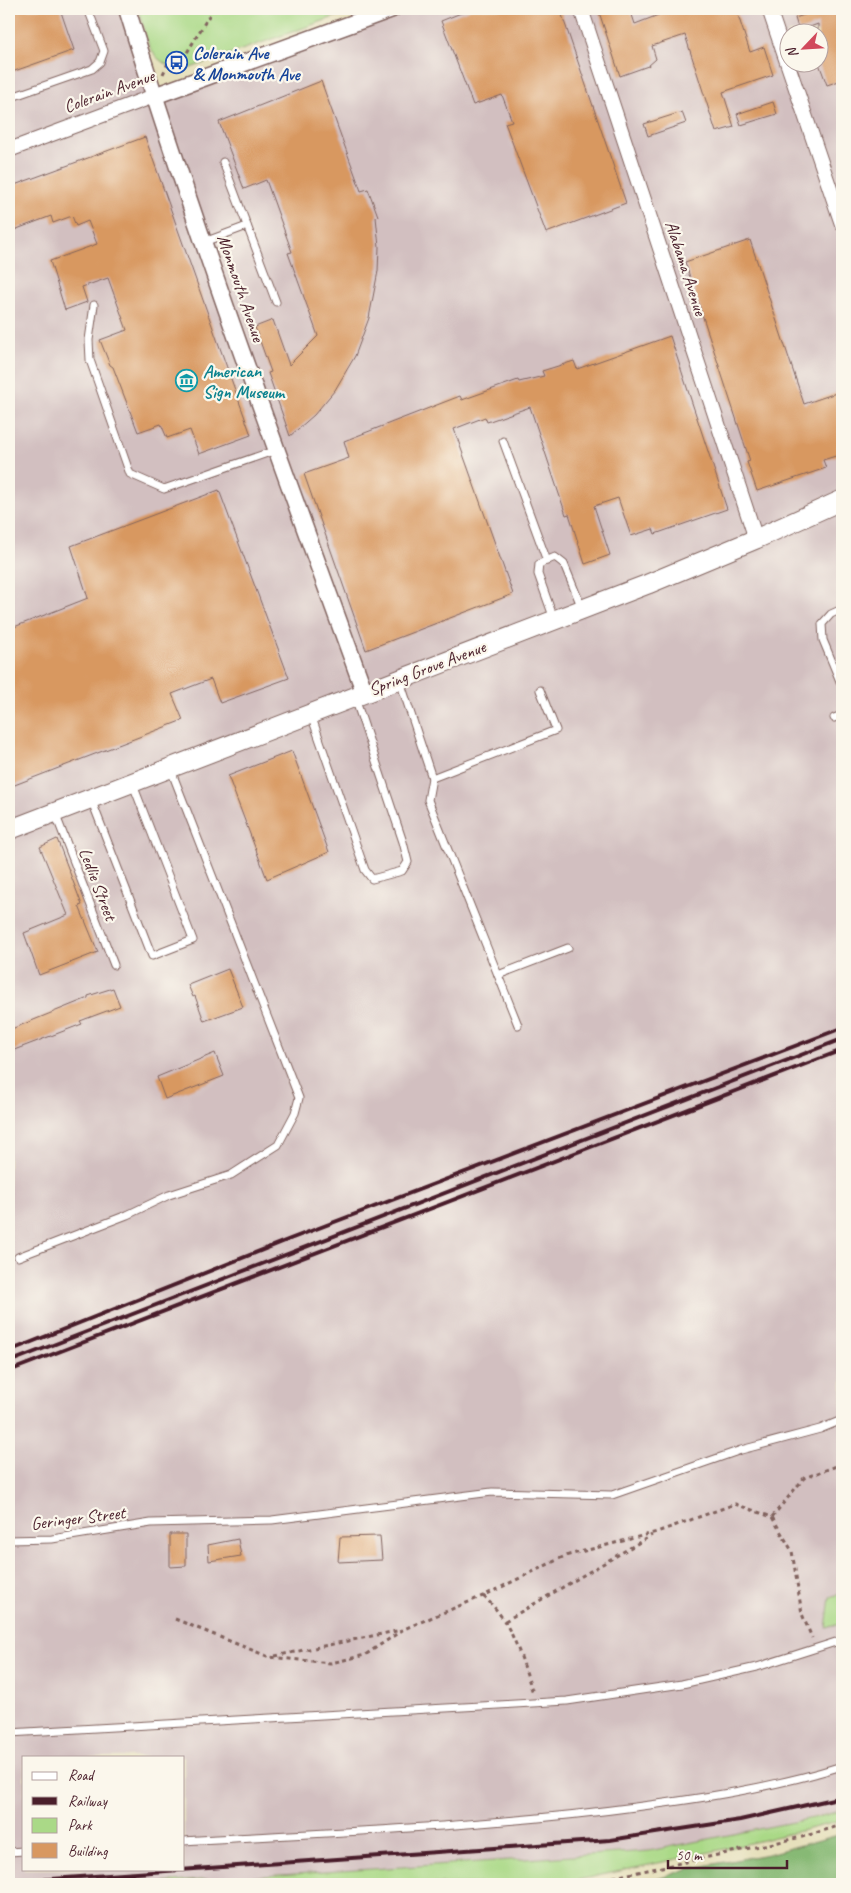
<svg xmlns="http://www.w3.org/2000/svg" width="851" height="1893" viewBox="0 0 851 1893" font-family="Caveat,sans-serif">
<style>
.industrial{fill:#d2bfc0;fill-rule:evenodd}
.green{fill:#aad987;stroke:#7a7c59}
.forest{fill:#87b974;stroke:#686c50}
.building{fill:#d89861}
.lines{fill:none;stroke-linecap:round;stroke-linejoin:round}
.service-casing{stroke:#81635e;stroke-width:9}
.minor-casing{stroke:#81635e;stroke-width:16}
.tertiary-casing{stroke:#81635e;stroke-width:19}
.secondary-casing{stroke:#81635e;stroke-width:21}
.path{stroke:#81635e;stroke-width:3;stroke-dasharray:4 4;stroke-linecap:butt}
.service{stroke:#fff;stroke-width:7}
.minor{stroke:#fff;stroke-width:14}
.tertiary{stroke:#fff;stroke-width:16}
.secondary{stroke:#fff;stroke-width:19}
.rail{stroke:#4a1f2b;stroke-width:4}
.labels{text-anchor:middle;dominant-baseline:central;stroke-width:4.5;stroke-linejoin:round;paint-order:stroke}
.transit-label{font-size:18px;font-weight:bold;fill:#164399;stroke:#fbf7ec;text-anchor:start}
.street-label{font-size:18px;fill:#4a1f2b;stroke:#fbf7ec}
.culture-label{font-size:18px;font-weight:bold;fill:#0d838f;stroke:#fbf7ec;text-anchor:start}
</style>
<rect width="100%" height="100%" fill="#fbf7ec"/>
<filter id="ink" filterUnits="userSpaceOnUse"><feTurbulence type="fractalNoise" baseFrequency=".02" numOctaves="2"/><feDisplacementMap in="SourceGraphic" scale="10" xChannelSelector="R" yChannelSelector="G"/><feConvolveMatrix kernelMatrix="1 2 1 2 8 2 1 2 1" color-interpolation-filters="sRGB"/></filter>
<filter id="wash" filterUnits="userSpaceOnUse"><feTurbulence type="fractalNoise" baseFrequency=".0096" numOctaves="4" result="noise"/><feDisplacementMap in="SourceGraphic" scale="20" xChannelSelector="R" yChannelSelector="G"/><feGaussianBlur stdDeviation="1.12" result="paint"/><feColorMatrix in="noise" values="0 0 0 0 0 0 0 0 0 0 0 0 0 0 0 0 0 1.4 0 .05"/><feComposite in="paint" operator="in"/></filter>
<g filter="url(#wash)">
<rect width="100%" height="100%" fill="#e6e0bc"/>
<path class="industrial" d="M9 9H127L153 95 392 9H842V1810L744 1834 649 1851 140 1884H9ZM788 32H818V62H788ZM24 1757H184V1869H24Z"/>
<g class="green">
<path d="M138 9H357L182 71C146 60 148 41 138 9Z"/>
<polygon points="842,1593 842,1623 826,1628 830,1597"/>
<polygon points="842,1810 842,1820 837,1822 734,1847 559,1884 140,1884 649,1851 818,1817"/>
</g>
<polygon class="forest" points="842,1834 842,1884 643,1884 687,1869 768,1854"/>
<g id="blocks">
<g class="building">
<polygon points="9,9 60,9 74,50 9,73"/>
<polygon points="471,9 560,9 626,203 546,233 505,123 512,121 502,95 473,105 441,21"/>
<polygon points="598,9 630,9 635,24 661,14 668,9 736,9 750,52 764,47 773,75 723,92 734,127 716,132 685,35 652,46 656,59 648,66 620,76"/>
<polygon points="822,9 842,9 842,80 827,85 818,61 818,24 799,31 795,18"/>
<polygon points="321,81 361,191 368,189 378,216 376,217 379,247 378,271 369,318 355,356 335,390 314,415 290,436 268,373 271,372 255,327 273,320 289,365 318,336 288,253 292,252 266,180 244,189 219,122"/>
<polygon points="773,102 777,114 741,125 737,114"/>
<polygon points="682,112 686,123 648,136 644,124"/>
<polygon points="145,137 251,435 199,454 190,430 167,438 161,424 138,432 113,367 110,365 100,340 127,330 108,278 82,287 87,302 65,310 50,261 97,244 88,221 76,226 72,216 53,223 51,216 9,232 9,187"/>
<polygon points="750,240 804,404 842,391 842,454 823,460 826,468 757,491 747,462 750,461 685,262"/>
<polygon points="670,336 727,509 655,534 653,529 631,536 618,498 594,506 610,555 585,564 569,514 566,515 530,407 487,422 485,417 454,429 513,594 366,650 304,474 349,458 344,441 460,396 462,400 518,380 519,382 544,376 542,371 574,361 577,369"/>
<polygon points="219,490 289,678 220,703 211,679 172,694 183,720 12,786 9,779 9,629 88,598 71,546"/>
<polygon points="292,751 329,852 267,879 228,776"/>
<polygon points="57,839 82,905 79,906 98,952 39,975 24,933 68,915 40,847"/>
<polygon points="228,969 243,1007 204,1021 195,996 193,997 188,985"/>
<polygon points="113,988 120,1006 80,1021 82,1024 9,1052 9,1030 88,998 88,996"/>
<polygon points="215,1053 224,1076 165,1099 157,1077"/>
<polygon points="170,1534 186,1534 186,1566 170,1567"/>
<polygon points="380,1536 382,1560 338,1562 340,1537"/>
<polygon points="238,1539 241,1556 209,1561 208,1545"/>
</g>
</g>
</g>
<g filter="url(#ink)">
<use href="#blocks" fill-opacity="0" stroke="#81635e" stroke-width="1"/>
<g class="lines">
<defs>
<g id="service">
<polyline points="9,98 92,69 100,62 104,51 88,9"/>
<polyline points="223,162 276,302"/>
<polyline points="204,242 247,226"/>
<polyline points="94,305 89,340 90,360 130,474 164,489 276,450"/>
<polyline points="503,441 547,561"/>
<polyline points="842,609 831,614 822,624 823,640 842,686"/>
<polyline points="554,619 538,574 539,564 555,557 564,564 582,608"/>
<polyline points="400,681 432,778 428,800 518,1025"/>
<polyline points="311,715 365,870 372,879 402,871 408,862 403,842 355,698"/>
<polyline points="834,718 842,715"/>
<polyline points="432,778 556,730 540,690"/>
<polyline points="91,799 152,956 193,940 132,782"/>
<polyline points="55,813 114,965"/>
<polyline points="498,975 568,948"/>
<polyline points="18,1257 127,1215 169,1195 231,1175 278,1145 295,1113 299,1098 171,770"/>
<polyline points="9,1540 52,1539 151,1523 272,1520 492,1492 612,1495 741,1450 820,1429 842,1420"/>
<polyline points="9,1733 567,1701 682,1684 757,1667 842,1640"/>
<path d="M184 1841C334 1832 486 1827 635 1807 705 1798 775 1787 842 1766"/>
<polyline points="9,1852 24,1851"/>
</g>
<g id="minor">
<polyline points="581,9 756,539"/>
<polyline points="769,9 842,224"/>
<polyline points="9,150 154,96"/>
</g>
<g id="tertiary">
<path d="M127 9C198 239 282 465 364 691"/>
<polyline points="154,96 392,9"/>
</g>
<polyline id="secondary" points="9,830 648,584 756,539 842,500"/>
</defs>
<use href="#service" class="service-casing"/>
<use href="#minor" class="minor-casing"/>
<use href="#tertiary" class="tertiary-casing"/>
<use href="#secondary" class="secondary-casing"/>
<g class="path">
<polyline points="179,66 213,9"/>
<polyline points="163,74 168,63"/>
<polyline points="772,1517 804,1478 842,1464"/>
<path d="M483 1596C512 1621 521 1657 533 1693"/>
<polyline points="175,1619 269,1657 331,1663 365,1655 404,1629 483,1596 565,1556 657,1532 735,1504 772,1517 792,1551 802,1614 812,1638"/>
<polyline points="505,1621 652,1535"/>
<polyline points="275,1656 401,1630"/>
<polyline points="582,1884 802,1837 842,1825"/>
</g>
<use href="#service" class="service"/>
<use href="#minor" class="minor"/>
<use href="#tertiary" class="tertiary"/>
<use href="#secondary" class="secondary"/>
<g class="rail">
<polyline points="9,1351 290,1239 842,1028"/>
<polyline points="9,1362 842,1039"/>
<polyline points="9,1371 842,1050"/>
<polyline points="9,1882 610,1840 740,1820 842,1797"/>
</g>
</g>
</g>
<defs>
<symbol id="bus-ring" viewBox="-11 -11 22 22"><circle r="9.5" fill="#fbf7ec" stroke="#1a4fb4" stroke-width="1.5"/><path d="M-5-6H5V4H4V6H2V4H-2V6H-4V4H-5ZM-3.5-4V0h7V-4ZM-3.5 1.2v1.5H-2V1.2ZM2 1.2v1.5H3.5V1.2Z" fill="#1a4fb4"/></symbol>
<symbol id="museum-ring" viewBox="-11 -11 22 22"><circle r="9.5" fill="#fbf7ec" stroke="#0f9aa8" stroke-width="1.5"/><path d="M0-6L6-3V-2H-6V-3ZM-5-1h2V3h-2ZM-1-1h2V3h-2ZM3-1h2V3H3ZM-6 4H6V6H-6Z" fill="#0f9aa8"/></symbol>
</defs>
<g fill-rule="evenodd">
<use href="#bus-ring" x="164" y="50" width="25" height="25"/>
<use href="#museum-ring" x="174" y="368" width="25" height="25"/>
</g>
<g class="labels">
<g class="transit-label">
<text x="193" y="53">Colerain Ave<tspan x="193" dy="21">&amp; Monmouth Ave</tspan></text>
</g>
<g class="street-label">
<text transform="translate(109 91) rotate(-20)">Colerain Avenue</text>
<text transform="translate(686 268) rotate(72)">Alabama Avenue</text>
<text transform="translate(241 288) rotate(71)">Monmouth Avenue</text>
<text transform="translate(427 668) rotate(-21)">Spring Grove Avenue</text>
<text transform="translate(98 884) rotate(69)">Ledlie Street</text>
<text transform="translate(78 1518) rotate(-7)">Geringer Street</text>
</g>
<g class="culture-label">
<text x="203" y="371">American<tspan x="203" dy="21">Sign Museum</tspan></text>
</g>
</g>
<rect width="851" height="1893" fill="none" stroke="#fbf7ec" stroke-width="30"/>
<rect x="22" y="1756" width="162" height="115" fill="#fbf7ec" stroke="#b4a19f"/>
<rect x="32" y="1772" width="25" height="8" fill="#ffffff" stroke="#b4a19f"/>
<text x="68" y="1780" font-size="15" fill="#4a1f2b">Road</text>
<rect x="32" y="1797" width="25" height="8" fill="#4a1f2b" stroke="#b4a19f"/>
<text x="68" y="1806" font-size="15" fill="#4a1f2b">Railway</text>
<rect x="32" y="1818" width="25" height="15" fill="#aad987" stroke="#b4a19f"/>
<text x="68" y="1830" font-size="15" fill="#4a1f2b">Park</text>
<rect x="32" y="1843" width="25" height="15" fill="#d89861" stroke="#b4a19f"/>
<text x="68" y="1856" font-size="15" fill="#4a1f2b">Building</text>
<g transform="translate(804 48) rotate(245)"><circle r="24" fill="#fbf7ec" stroke="#b4a19f"/>
<path d="M0-4L9 19L0 12L-9 19Z" fill="#d1495b"/>
<text y="-8" font-size="14" font-weight="bold" text-anchor="middle" fill="#4a1f2b">N</text>
</g>
<path d="M668 1860v8h119v-8" fill="none" stroke="#4a1f2b" stroke-width="2.5"/>
<text x="676" y="1860" font-size="15" fill="#4a1f2b" stroke="#fbf7ec" stroke-width="4" paint-order="stroke">50 m</text>
</svg>
